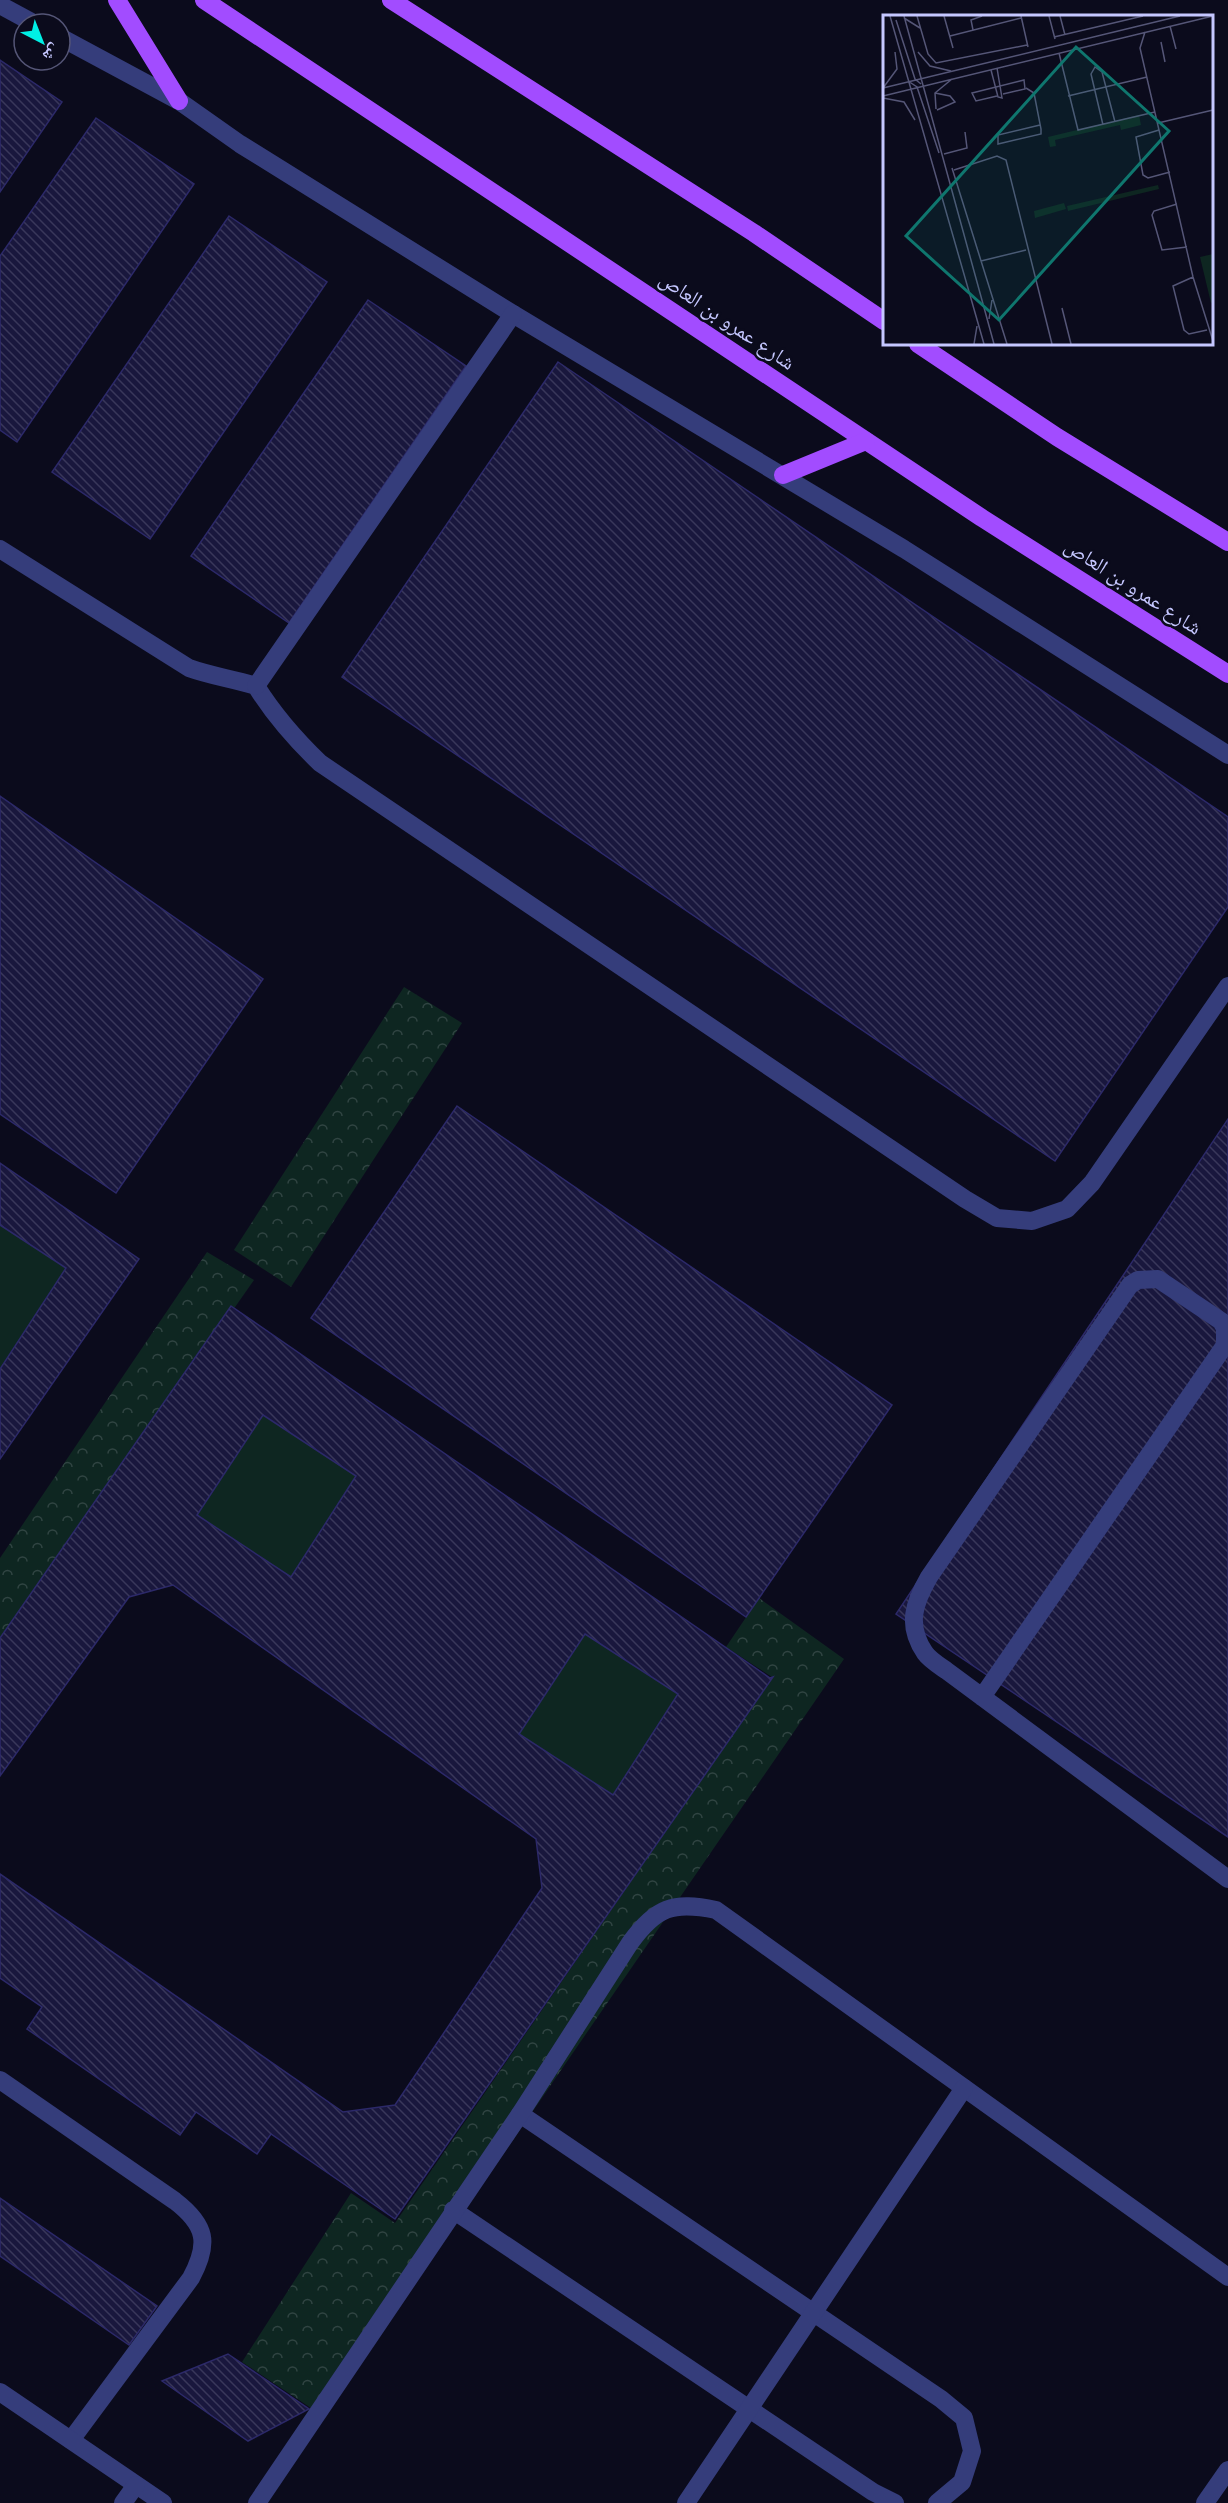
<svg xmlns="http://www.w3.org/2000/svg" width="1228" height="2503" viewBox="0 0 1228 2503" font-family="'Varela Round','Noto Naskh Arabic',sans-serif">
<style>
.forest{fill:url(#forest-crowns)}
.garden{fill:#0e2621}
.building{fill:url(#building-back-hatch);stroke:#2c2969;stroke-width:1.5;fill-rule:evenodd}
.lines{fill:none;stroke-linecap:round;stroke-linejoin:round}
.minor{stroke:#353d7b;stroke-width:18}
.major{stroke:#a24cff;stroke-width:18}
.labels{text-anchor:middle;dominant-baseline:central;stroke-width:5;stroke-linejoin:round;paint-order:stroke}
.street-label{font-size:21px;fill:#c5c7ff;stroke:#0b0b1c}
.inset-road{fill:none;stroke:#555677;stroke-width:1.5}
.view{fill:#0f766e;fill-opacity:0.15;stroke:#0f766e;stroke-width:3}
.inset-edge{fill:none;stroke:#c5c7ff;stroke-width:3}
</style>
<defs>
<pattern id="forest-crowns" width="20" height="18" patternUnits="userSpaceOnUse" patternTransform="scale(1.5)"><rect width="20" height="18" fill="#0e2621"/><path d="M2 6a3 3 0 1 1 6 0M12 15a3 3 0 1 1 6 0" fill="none" stroke="#304442"/></pattern>
<pattern id="building-back-hatch" width="6" height="6" patternUnits="userSpaceOnUse" patternTransform="scale(1.5)"><rect width="6" height="6" fill="#19173d"/><path d="M-1 5l2 2M0 0l6 6M5-1l2 2" fill="none" stroke="#39375a"/></pattern>
</defs>
<rect width="100%" height="100%" fill="#0b0b1c"/>
<g class="forest">
<polygon points="404,987 462,1023 291,1287 234,1250"/>
<polygon points="207,1252 254,1280 0,1642 0,1558"/>
<polygon points="759,1598 844,1659 323,2416 242,2362 351,2193 395,2223 772,1677 726,1647"/>
</g>
<g class="garden">
<polygon points="0,1225 66,1268 0,1369"/>
<polygon points="263,1415 356,1476 291,1577 197,1515"/>
<polygon points="585,1634 678,1694 613,1795 519,1734"/>
</g>
<g class="building">
<polygon points="0,60 62,102 0,192"/>
<polygon points="96,118 194,184 17,442 0,430 0,256"/>
<polygon points="229,216 327,282 150,539 52,472"/>
<polygon points="368,300 466,366 289,623 191,556"/>
<polygon points="558,362 1228,817 1228,907 1055,1161 342,677"/>
<polygon points="0,796 263,979 116,1193 0,1114"/>
<polygon points="457,1106 892,1405 746,1617 311,1318"/>
<polygon points="1228,1119 1228,1837 896,1614"/>
<polygon points="0,1163 139,1259 0,1459 0,1369 66,1268 0,1225"/>
<path d="M231 1306 770 1678 773 1677 395 2219 271 2134 257 2154 196 2112 180 2135 27 2029 42 2007 0 1978V1874L343 2112 395 2105 542 1888 536 1839 173 1585 129 1597 0 1776V1638ZM263 1415 356 1476 291 1577 197 1515ZM585 1634 678 1694 613 1795 519 1734Z"/>
<polygon points="0,2198 157,2306 129,2345 0,2256"/>
<polygon points="228,2354 309,2409 248,2441 162,2381"/>
</g>
<g class="lines">
<g class="minor">
<polyline points="0,5 35,24"/>
<polyline points="60,37 179,101 240,144 513,314 904,549 1228,755"/>
<path d="M0 549 189 668C211 676 234 679 256 686 274 715 295 739 320 763L965 1199 997 1218 1032 1221 1067 1209 1092 1183 1228 986"/>
<polyline points="256,686 513,314"/>
<path d="M982 1697 1225 1345V1328L1221 1321 1158 1279 1138 1280 1130 1285 929 1577C914 1603 906 1625 925 1653 930 1660 940 1666 947 1671L1228 1879"/>
<path d="M0 2080 175 2201C206 2225 210 2243 191 2278L71 2440"/>
<polyline points="520,2114 941,2399 964,2418 972,2451 962,2482 937,2503"/>
<polyline points="453,2210 873,2492 895,2503"/>
<polyline points="0,2392 163,2503"/>
<polyline points="123,2503 136,2485"/>
<path d="M257 2503 520 2114 630 1943C656 1907 673 1901 716 1910L1228 2277"/>
<polyline points="686,2503 964,2088"/>
<polyline points="1205,2503 1228,2470"/>
</g>
<g class="major">
<polyline points="117,0 179,101"/>
<polyline points="204,0 982,518 1228,674"/>
<polyline points="391,0 754,233 884,321"/>
<polyline points="918,344 1057,437 1228,542"/>
<polyline points="783,475 866,441"/>
</g>
</g>
<g class="labels">
<g class="street-label">
<text transform="translate(727 321) rotate(34)">شارع عمرو بن العاص</text>
<text transform="translate(1133 587) rotate(33)">شارع عمرو بن العاص</text>
</g>
</g>
<g transform="translate(883 15)">
<rect width="330" height="330" fill="#0b0b1c"/>
<path d="M256 100 258 110 238 115 237 110 172 125 173 131 167 132 165 122ZM275 170 276 174 185 196 184 191ZM181 188 183 194 152 203 151 196ZM330 239V287L328 288 317 242Z" fill="#0e2621"/>
<path class="inset-road" d="M7 1 101 329M21 1 111 329M34 1 45 39 53 48 144 30M61 1 70 33M138 1 145 32M166 1 172 24M177 1 182 20M21 3 37 13M13 5 32 64 38 69M287 11 293 34M90 15 88 5 99 1M262 17 257 33 310 262 330 326M67 21 138 3M171 22 260 1M278 27 282 47M35 37 47 51 68 56M176 38 195 115 272 97M108 55 115 82 119 83 114 53M25 66 34 72 56 138M0 73 297 1M0 73 14 54 12 37M143 73 151 78 158 114V119L115 129V120L157 110M52 78 67 81 72 87 54 95M0 81 330 1M114 81 93 86 89 78 141 65 142 74 120 79M185 81 264 62M0 83 21 87 32 105M53 94 52 78 69 64M275 108 330 95M220 110 208 59 212 52 219 57 232 107M276 115 253 122 260 160 265 163 287 157M61 139 84 133 82 117M69 153 124 329M71 155 114 141 123 145 169 329M294 189 271 196 269 200 279 235 304 232M98 246 143 235M310 262 290 271 301 315 306 319 324 315M179 293 188 329M106 304 109 285M91 329 94 311"/>
<path class="view" d="M193 32 286 116 116 305 23 221Z"/>
<rect width="330" height="330" class="inset-edge"/>
</g>
<g transform="translate(42 42) rotate(138)"><circle r="28" fill="#0b0b1c" stroke="#555677" stroke-width="1.5"/>
<path d="M0-4.5L10 22L0 15L-10 22Z" fill="#00f0e5"/>
<text y="-9" font-size="16" font-weight="bold" text-anchor="middle" fill="#c5c7ff">ش</text>
</g>
</svg>
